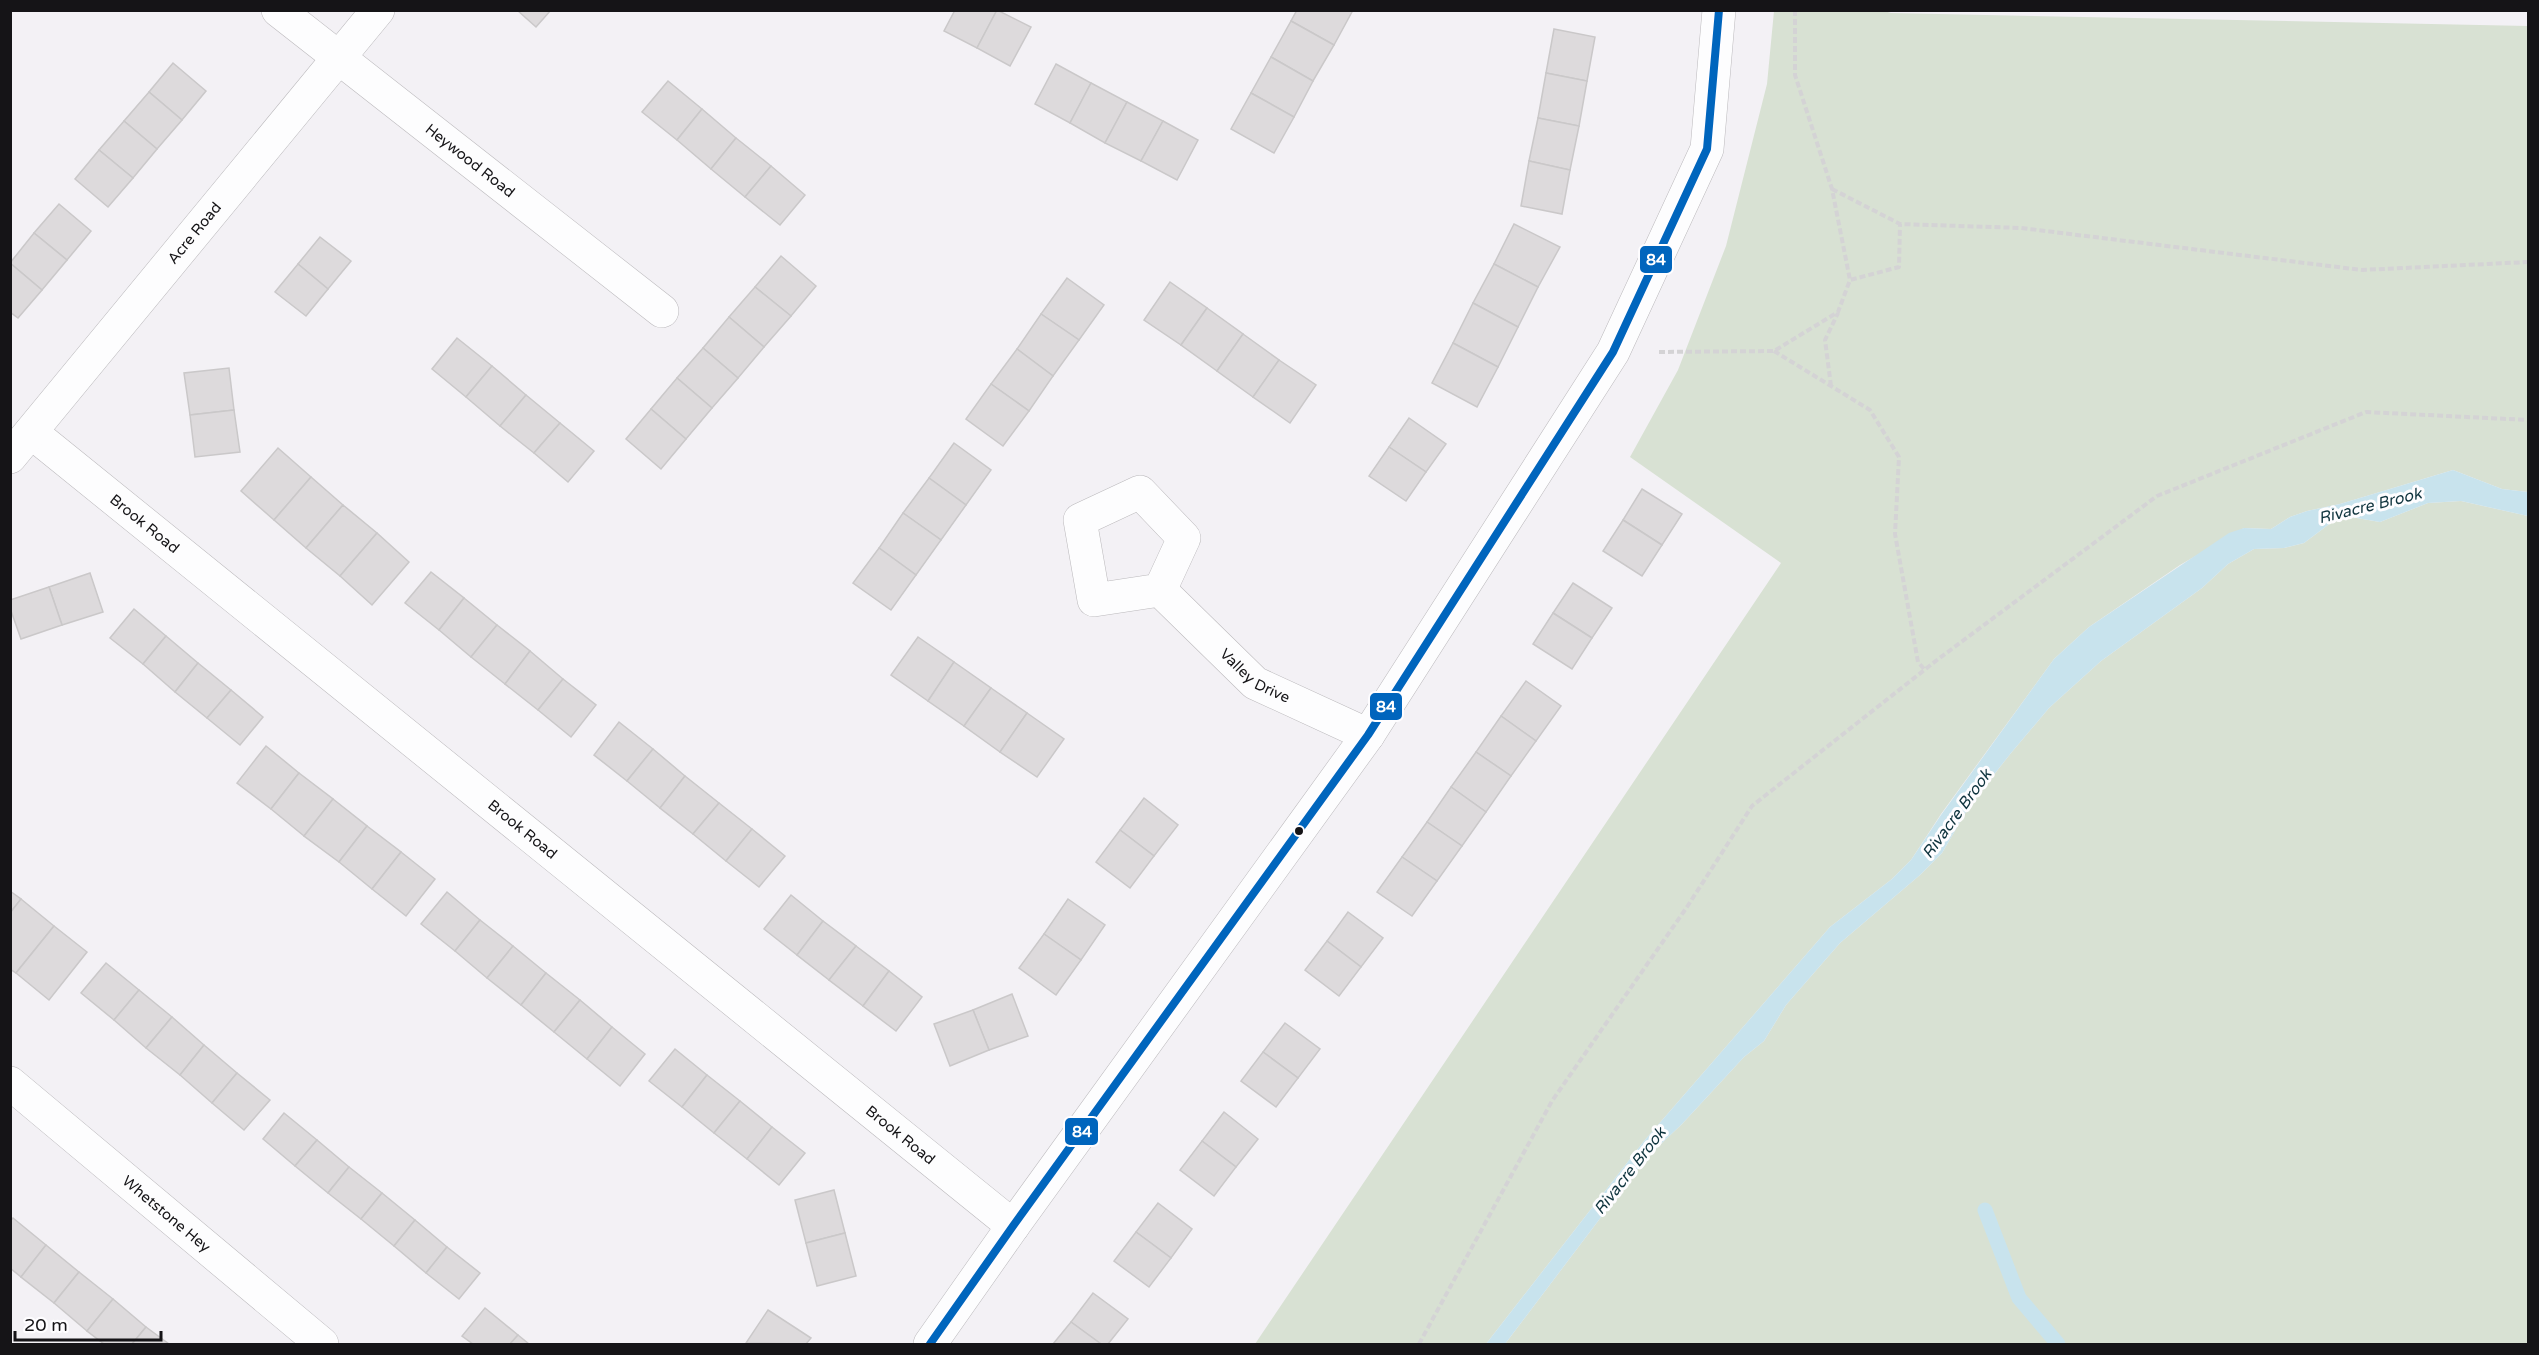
<svg xmlns="http://www.w3.org/2000/svg" width="2539" height="1355" viewBox="0 0 2539 1355" font-family="'Varela Round',sans-serif">
<style>
.green{fill:#d8e1d3}
.water{fill:#c8e3ed}
.lines{fill:none;stroke-linecap:round;stroke-linejoin:round}
.stream{stroke:#c8e3ed;stroke-width:15}
.building{fill:#dddadc;stroke:#cac8c9;stroke-width:1.5}
.street-casing{stroke:#bbb9bc;stroke-width:34}
.path{stroke:#d4d3d5;stroke-width:4;stroke-dasharray:6 3;stroke-linecap:butt}
.street{stroke:#fdfdfe;stroke-width:33}
.bus-1-casing{stroke:#fefdff;stroke-width:12}
.bus-1{stroke:#0065bd;stroke-width:8}
.bus-dot{fill:#151417;stroke:#fefdff;stroke-width:2}
.labels{text-anchor:middle;dominant-baseline:central;stroke-width:6;stroke-linejoin:round;paint-order:stroke}
.street-label{font-size:15px;fill:#151417;stroke:#fefdff}
.water-label{font-size:16px;font-style:italic;fill:#0f343e;stroke:#fefdff}
.line-badge{stroke:#fefdff;stroke-width:2}
.badge-label{font-size:16px;text-anchor:middle;font-weight:bold;fill:#fff}
</style>
<rect width="100%" height="100%" fill="#f3f1f5"/>
<g class="green">
<polygon points="1881,10 1891,13 2528,26 2528,492 2502,489 2453,470 2340,504 2307,511 2290,517 2271,529 2244,528 2180,565 2089,627 2054,659 1941,814 1911,860 1892,879 1830,927 1644,1141 1486,1344 1255,1344 1781,563 1630,457 1678,370 1726,246 1767,84 1774,11"/>
<polygon points="2461,501 2528,516 2528,1344 1505,1344 1645,1159 1682,1124 1744,1057 1764,1041 1786,1005 1840,943 1920,875 1942,853 1970,805 2011,753 2049,708 2101,661 2202,588 2228,564 2254,549 2284,548 2304,543 2332,522 2351,517 2380,522 2428,503"/>
</g>
<polygon class="water" points="2453,470 2502,489 2528,492 2528,516 2461,501 2428,503 2380,522 2351,517 2332,522 2304,543 2284,548 2254,549 2228,564 2202,588 2101,661 2049,708 2011,753 1970,805 1942,853 1920,875 1840,943 1786,1005 1764,1041 1744,1057 1682,1124 1645,1159 1505,1344 1486,1344 1644,1141 1830,927 1892,879 1911,860 1941,815 2054,659 2089,627 2229,533 2244,528 2271,529 2290,517 2307,511 2340,504"/>
<g class="lines">
<polyline class="stream" points="1985,1210 2019,1298 2058,1344"/>
</g>
<g class="building">
<polygon points="517,10 551,10 536,27"/>
<polygon points="955,10 997,10 977,48 944,31"/>
<polygon points="997,10 1031,27 1010,66 977,48"/>
<polygon points="1297,10 1353,10 1334,45 1291,21"/>
<polygon points="1291,21 1334,45 1313,81 1271,57"/>
<polygon points="1554,29 1595,37 1587,81 1546,73"/>
<polygon points="1271,57 1313,81 1294,117 1251,93"/>
<polygon points="173,63 206,91 182,120 149,92"/>
<polygon points="1056,64 1091,83 1070,123 1035,104"/>
<polygon points="1546,73 1587,81 1579,126 1538,118"/>
<polygon points="668,81 702,109 677,140 642,112"/>
<polygon points="1091,83 1127,102 1105,143 1070,123"/>
<polygon points="149,92 182,120 157,149 124,121"/>
<polygon points="1251,93 1294,117 1274,153 1231,129"/>
<polygon points="1127,102 1163,121 1141,161 1105,143"/>
<polygon points="702,109 736,138 711,169 677,140"/>
<polygon points="1538,118 1579,126 1570,170 1529,161"/>
<polygon points="124,121 157,149 133,178 99,150"/>
<polygon points="1163,121 1198,140 1177,180 1141,161"/>
<polygon points="736,138 771,166 745,197 711,169"/>
<polygon points="99,150 133,178 108,207 75,179"/>
<polygon points="1529,161 1570,170 1562,214 1521,206"/>
<polygon points="771,166 805,195 780,225 745,197"/>
<polygon points="59,204 91,231 67,260 34,233"/>
<polygon points="1514,224 1560,247 1538,287 1494,264"/>
<polygon points="34,233 67,260 42,290 10,263"/>
<polygon points="320,237 351,261 328,289 298,264"/>
<polygon points="781,256 816,286 791,316 755,287"/>
<polygon points="10,263 42,290 18,318 10,312"/>
<polygon points="298,264 328,289 306,316 275,292"/>
<polygon points="1494,264 1538,287 1518,327 1473,303"/>
<polygon points="1067,278 1104,305 1079,340 1041,314"/>
<polygon points="1170,282 1207,308 1181,345 1144,320"/>
<polygon points="755,287 791,316 764,347 729,317"/>
<polygon points="1473,303 1518,327 1498,367 1453,343"/>
<polygon points="1207,308 1243,334 1217,371 1181,345"/>
<polygon points="1041,314 1079,340 1053,376 1017,349"/>
<polygon points="729,317 764,347 738,378 703,348"/>
<polygon points="1243,334 1279,360 1253,397 1217,371"/>
<polygon points="457,338 492,366 466,397 432,369"/>
<polygon points="1453,343 1498,367 1477,407 1432,383"/>
<polygon points="703,348 738,378 712,408 677,378"/>
<polygon points="1017,349 1053,376 1029,411 991,384"/>
<polygon points="1279,360 1316,385 1290,423 1253,397"/>
<polygon points="492,366 526,395 500,426 466,397"/>
<polygon points="229,368 234,410 190,415 184,373"/>
<polygon points="677,378 712,408 686,439 651,409"/>
<polygon points="991,384 1029,411 1003,446 966,419"/>
<polygon points="526,395 560,423 534,453 500,426"/>
<polygon points="651,409 686,439 661,469 626,439"/>
<polygon points="234,410 240,452 195,457 190,415"/>
<polygon points="1409,418 1446,444 1426,472 1389,447"/>
<polygon points="560,423 594,451 568,482 534,453"/>
<polygon points="954,443 991,470 966,505 929,478"/>
<polygon points="1389,447 1426,472 1406,501 1369,476"/>
<polygon points="278,448 311,477 274,520 241,491"/>
<polygon points="311,477 343,505 306,548 274,520"/>
<polygon points="929,478 966,505 941,540 903,513"/>
<polygon points="1642,489 1682,514 1662,545 1623,520"/>
<polygon points="343,505 377,533 340,576 306,548"/>
<polygon points="903,513 941,540 916,575 879,548"/>
<polygon points="1623,520 1662,545 1642,576 1603,551"/>
<polygon points="377,533 409,562 372,605 340,576"/>
<polygon points="879,548 916,575 891,610 853,583"/>
<polygon points="431,572 464,598 439,630 405,603"/>
<polygon points="90,573 103,612 62,625 49,587"/>
<polygon points="1573,583 1612,608 1592,638 1553,613"/>
<polygon points="49,587 62,625 21,639 10,608 10,600"/>
<polygon points="464,598 497,625 471,657 439,630"/>
<polygon points="134,609 166,636 143,664 110,638"/>
<polygon points="1553,613 1592,638 1572,669 1533,644"/>
<polygon points="497,625 530,651 505,684 471,657"/>
<polygon points="166,636 198,663 175,692 143,664"/>
<polygon points="918,637 954,662 928,701 891,675"/>
<polygon points="530,651 563,679 538,710 505,684"/>
<polygon points="954,662 991,688 964,726 928,701"/>
<polygon points="198,663 231,690 207,718 175,692"/>
<polygon points="563,679 596,705 571,737 538,710"/>
<polygon points="1526,681 1561,706 1536,741 1501,716"/>
<polygon points="991,688 1027,713 1000,752 964,726"/>
<polygon points="231,690 263,717 240,745 207,718"/>
<polygon points="1027,713 1064,739 1037,777 1000,752"/>
<polygon points="1501,716 1536,741 1511,776 1476,752"/>
<polygon points="619,722 653,749 627,781 594,755"/>
<polygon points="266,746 299,773 271,809 237,783"/>
<polygon points="653,749 685,776 660,808 627,781"/>
<polygon points="1476,752 1511,776 1486,812 1451,787"/>
<polygon points="299,773 333,799 304,836 271,809"/>
<polygon points="685,776 719,803 693,834 660,808"/>
<polygon points="1451,787 1486,812 1462,846 1427,822"/>
<polygon points="1144,798 1178,825 1154,856 1120,830"/>
<polygon points="333,799 367,826 339,862 304,836"/>
<polygon points="719,803 752,829 726,861 693,834"/>
<polygon points="1427,822 1462,846 1437,881 1402,857"/>
<polygon points="367,826 401,852 372,889 339,862"/>
<polygon points="752,829 785,856 759,887 726,861"/>
<polygon points="1120,830 1154,856 1130,888 1096,862"/>
<polygon points="401,852 435,879 406,916 372,889"/>
<polygon points="1402,857 1437,881 1412,916 1377,892"/>
<polygon points="10,891 21,899 10,913"/>
<polygon points="447,892 480,920 455,951 421,924"/>
<polygon points="791,895 823,921 797,955 764,929"/>
<polygon points="21,899 54,926 16,973 10,969 10,913"/>
<polygon points="1068,899 1105,925 1081,960 1044,934"/>
<polygon points="1348,912 1383,938 1361,967 1327,941"/>
<polygon points="480,920 513,946 487,978 455,951"/>
<polygon points="823,921 856,946 829,980 797,955"/>
<polygon points="54,926 87,952 49,1000 16,973"/>
<polygon points="1044,934 1081,960 1056,995 1019,968"/>
<polygon points="1327,941 1361,967 1339,996 1305,970"/>
<polygon points="513,946 546,973 521,1005 487,978"/>
<polygon points="856,946 889,971 863,1006 829,980"/>
<polygon points="106,963 139,990 114,1020 81,993"/>
<polygon points="889,971 922,997 896,1031 863,1006"/>
<polygon points="546,973 580,1000 554,1032 521,1005"/>
<polygon points="139,990 172,1017 146,1048 114,1020"/>
<polygon points="1012,994 1028,1036 989,1050 973,1010"/>
<polygon points="580,1000 612,1027 587,1059 554,1032"/>
<polygon points="973,1010 989,1050 950,1066 934,1024"/>
<polygon points="172,1017 204,1045 180,1075 146,1048"/>
<polygon points="1285,1023 1320,1049 1298,1078 1263,1052"/>
<polygon points="612,1027 645,1054 620,1086 587,1059"/>
<polygon points="204,1045 237,1073 212,1103 180,1075"/>
<polygon points="675,1049 707,1075 682,1107 649,1081"/>
<polygon points="1263,1052 1298,1078 1276,1107 1241,1081"/>
<polygon points="237,1073 270,1100 244,1130 212,1103"/>
<polygon points="707,1075 740,1101 714,1133 682,1107"/>
<polygon points="740,1101 772,1127 747,1159 714,1133"/>
<polygon points="1224,1112 1258,1139 1236,1167 1202,1141"/>
<polygon points="284,1113 317,1140 295,1166 263,1139"/>
<polygon points="772,1127 805,1153 779,1185 747,1159"/>
<polygon points="317,1140 349,1167 328,1193 295,1166"/>
<polygon points="1202,1141 1236,1167 1214,1196 1180,1170"/>
<polygon points="349,1167 382,1193 361,1219 328,1193"/>
<polygon points="834,1190 845,1233 806,1243 795,1200"/>
<polygon points="382,1193 415,1220 394,1246 361,1219"/>
<polygon points="1158,1203 1192,1229 1171,1258 1136,1232"/>
<polygon points="13,1218 46,1245 21,1277 10,1268 10,1221"/>
<polygon points="415,1220 447,1247 426,1273 394,1246"/>
<polygon points="1136,1232 1171,1258 1149,1287 1114,1261"/>
<polygon points="845,1233 856,1276 817,1286 806,1243"/>
<polygon points="46,1245 79,1272 54,1303 21,1277"/>
<polygon points="447,1247 480,1273 459,1299 426,1273"/>
<polygon points="79,1272 113,1299 87,1331 54,1303"/>
<polygon points="1093,1293 1128,1319 1108,1344 1101,1344 1071,1322"/>
<polygon points="113,1299 146,1327 132,1344 104,1344 87,1331"/>
<polygon points="485,1308 518,1335 510,1344 473,1344 462,1336"/>
<polygon points="768,1310 811,1338 806,1344 746,1343"/>
<polygon points="1071,1322 1101,1344 1053,1344"/>
<polygon points="146,1327 169,1344 132,1344"/>
<polygon points="518,1335 529,1344 510,1344"/>
</g>
<g class="lines">
<defs>
<g id="street">
<path id="s1" d="M278 10 662 311"/>
<path id="s2" d="M31 432 1013 1226"/>
<path id="s3" d="M10 457 378 10"/>
<path id="s4" d="M1160 590 1184 538 1140 492 1080 520 1094 600 1160 590 1255 683 1368 735"/>
<path id="s5" d="M10 1083 322 1344"/>
<polyline points="930,1344 1013,1226 1368,735 1613,352 1707,149 1719,10"/>
</g>
</defs>
<use href="#street" class="street-casing"/>
<g class="path">
<polyline points="1795,10 1795,75 1832,189 1850,280"/>
<polyline points="1832,189 1900,224 2021,228 2362,270 2528,262"/>
<polyline points="1774,351 1870,410 1899,457 1895,534 1918,662 1925,670"/>
<polyline points="1659,352 1774,351 1838,312 1850,280 1899,267 1900,224"/>
<polyline points="1831,386 1825,340 1838,313"/>
<polyline points="1419,1344 1552,1101 1687,907 1752,806 1937,660 2157,496 2366,412 2528,420"/>
</g>
<use href="#street" class="street"/>
<defs>
<polyline id="bus-1" points="930,1344 1013,1226 1368,735 1613,352 1707,149 1719,10"/>
</defs>
<use href="#bus-1" class="bus-1-casing"/>
<use href="#bus-1" class="bus-1"/>
</g>
<circle class="bus-dot" cx="1299" cy="831" r="5"/>
<g class="labels">
<g class="street-label">
<text stroke="none"><textPath href="#s1" startOffset="244">Heywood Road</textPath></text>
<text stroke="none"><textPath href="#s3" startOffset="290">Acre Road</textPath></text>
<text stroke="none"><textPath href="#s2" startOffset="146">Brook Road</textPath></text>
<text stroke="none"><textPath href="#s4" startOffset="464">Valley Drive</textPath></text>
<text stroke="none"><textPath href="#s2" startOffset="632">Brook Road</textPath></text>
<text stroke="none"><textPath href="#s2" startOffset="1118">Brook Road</textPath></text>
<text stroke="none"><textPath href="#s5" startOffset="204">Whetstone Hey</textPath></text>
</g>
<g class="water-label">
<text transform="translate(2370 506) rotate(-14)">Rivacre Brook</text>
<text transform="translate(1957 814) rotate(-54)">Rivacre Brook</text>
<text transform="translate(1630 1171) rotate(-52)">Rivacre Brook</text>
</g>
</g>
<g class="line-badge">
<rect x="1639" y="245" width="34" height="29" rx="6" fill="#0065bd"/>
<rect x="1369" y="692" width="34" height="29" rx="6" fill="#0065bd"/>
<rect x="1064" y="1117" width="35" height="29" rx="6" fill="#0065bd"/>
</g>
<g class="badge-label">
<text x="1656" y="265">84</text>
<text x="1386" y="712">84</text>
<text x="1082" y="1137">84</text>
</g>
<rect width="2539" height="1355" fill="none" stroke="#151417" stroke-width="24"/>
<path d="M15 1331v9h146v-9" fill="none" stroke="#151417" stroke-width="3"/>
<text x="24" y="1331" font-size="18" fill="#151417" stroke="#fefdff" stroke-width="4.5" paint-order="stroke">20 m</text>
</svg>
